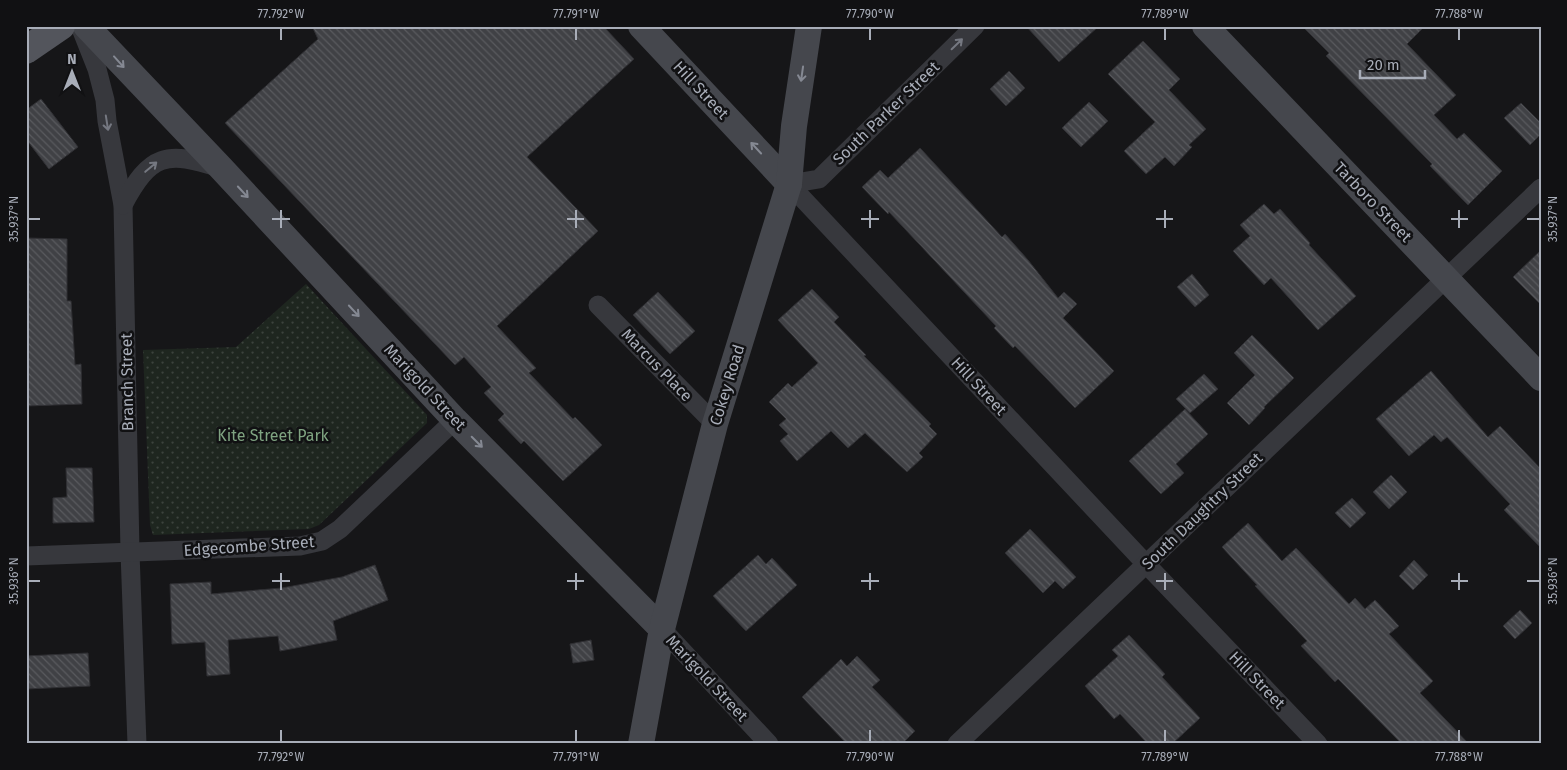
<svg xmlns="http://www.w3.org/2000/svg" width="1567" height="770" viewBox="0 0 1567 770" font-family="'Fira Sans',sans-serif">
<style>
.park{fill:url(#park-dots)}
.building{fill:url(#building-back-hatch);stroke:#303034}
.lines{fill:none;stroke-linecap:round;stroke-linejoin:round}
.street{stroke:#37383d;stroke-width:19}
.secondary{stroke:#45474d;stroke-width:26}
.primary{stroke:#53555c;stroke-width:28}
.oneway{stroke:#757881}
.oneway2{stroke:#858993}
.ticks{fill:none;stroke:#a8adb8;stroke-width:2}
.labels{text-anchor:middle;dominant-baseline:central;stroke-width:5;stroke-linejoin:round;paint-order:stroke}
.street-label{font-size:16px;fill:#a8adb8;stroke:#111113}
.park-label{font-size:16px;fill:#7fa381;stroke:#111113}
.neatline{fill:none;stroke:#a8adb8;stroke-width:2}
.ticks-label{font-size:12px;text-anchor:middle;fill:#a8adb8}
</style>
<defs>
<pattern id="park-dots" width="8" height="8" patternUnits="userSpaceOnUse" patternTransform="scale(1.25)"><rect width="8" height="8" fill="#1e261f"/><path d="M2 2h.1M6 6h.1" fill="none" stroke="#3c433d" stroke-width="1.8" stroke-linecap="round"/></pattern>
<pattern id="building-back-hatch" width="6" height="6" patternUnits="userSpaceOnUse" patternTransform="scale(1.25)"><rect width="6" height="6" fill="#404145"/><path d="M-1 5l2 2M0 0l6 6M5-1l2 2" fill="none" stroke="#595a5e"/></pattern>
</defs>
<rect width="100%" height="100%" fill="#161618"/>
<polygon class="park" points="306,284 427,415 427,423 319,525 309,529 153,535 150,525 143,350 236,347"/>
<g class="building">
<polygon points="312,26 603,26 634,59 527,157 598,231 497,326 536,368 529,373 573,419 575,417 602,445 563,481 524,441 521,444 498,420 504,414 484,393 491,387 464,357 455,365 225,123 318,39"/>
<polygon points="1026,26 1099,26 1059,62"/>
<polygon points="1302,26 1425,26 1407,44 1456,95 1434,115 1457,139 1464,133 1502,171 1468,205 1430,166 1432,164 1326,56 1329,53"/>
<polygon points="1143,41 1180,79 1169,90 1206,129 1189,145 1192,147 1174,166 1165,157 1146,174 1124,151 1155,122 1108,74"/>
<polygon points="1009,71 1025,88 1006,106 990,89"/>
<polygon points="41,99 78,147 49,169 26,139 26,110"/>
<polygon points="1089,102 1108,121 1081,147 1062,128"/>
<polygon points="1521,103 1541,123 1541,134 1530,145 1504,118"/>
<polygon points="920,148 1002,237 1005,234 1028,260 1058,298 1064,292 1077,304 1063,318 1114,371 1075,408 1015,346 1013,348 994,328 996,326 889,212 888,214 862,187 880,170 888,178"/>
<polygon points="1264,204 1274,214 1280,209 1310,243 1309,245 1356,296 1318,330 1271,278 1264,285 1233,251 1250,236 1240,225"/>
<polygon points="26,238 67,239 67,301 71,301 75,365 81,364 82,404 26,406"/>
<polygon points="1541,250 1541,305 1513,277"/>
<polygon points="1192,274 1209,295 1195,307 1177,287"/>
<polygon points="812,289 839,317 834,322 866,355 864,356 931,424 929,426 937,434 919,453 923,457 907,472 865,433 848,448 831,431 797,461 780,441 788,434 779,425 786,419 769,402 788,383 792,387 818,363 778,320"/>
<polygon points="658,292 695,331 670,354 633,315"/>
<polygon points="1252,335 1294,378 1264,407 1265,408 1249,425 1227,403 1255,375 1234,353"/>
<polygon points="1431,371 1488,437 1500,426 1541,469 1541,548 1504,510 1510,504 1447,437 1441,442 1434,435 1409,456 1376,419"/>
<polygon points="1204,374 1218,389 1190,413 1176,399"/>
<polygon points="1185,409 1208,434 1176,464 1184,473 1161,494 1129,461"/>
<polygon points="66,468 92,468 94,522 53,523 53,498 67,497"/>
<polygon points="1391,475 1407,492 1389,509 1373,492"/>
<polygon points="1352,498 1366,513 1350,528 1335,513"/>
<polygon points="1248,523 1282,561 1296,548 1349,604 1355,598 1365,609 1375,600 1399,626 1389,634 1433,681 1420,693 1469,744 1402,744 1338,679 1335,682 1301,646 1307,641 1255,586 1257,585 1222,547"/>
<polygon points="1030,529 1076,577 1063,589 1055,581 1043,593 1005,553"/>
<polygon points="758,555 766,564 772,558 797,585 746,631 713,596"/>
<polygon points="1414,560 1428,575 1413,590 1399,576"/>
<polygon points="375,565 388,600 333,621 337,640 280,651 278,636 228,640 230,674 207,676 205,642 172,644 170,584 211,582 211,594 282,588 342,577"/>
<polygon points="1520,610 1532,623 1515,639 1503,626"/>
<polygon points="1129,635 1165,674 1162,677 1200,718 1172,744 1148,744 1120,714 1114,719 1085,686 1118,656 1112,650"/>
<polygon points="591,640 594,660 573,663 570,644"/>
<polygon points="88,653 90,686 26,689 26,656"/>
<polygon points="857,656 880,680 872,687 915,731 902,744 847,744 802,697 841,659 847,666"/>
</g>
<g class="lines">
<g class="street">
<polyline points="80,26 97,69 105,100 107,121 123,205 130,552 137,744"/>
<polyline points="789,184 1146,564 1318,744"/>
<polyline points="789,184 819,179 975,26"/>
<path d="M123 205C150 154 166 150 220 168"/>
<polyline points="598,305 715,424"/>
<polyline points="26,556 300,546 322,541 340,529 455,420"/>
<polyline points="662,629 769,744"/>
<polyline points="957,744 1541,188"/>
</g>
<g class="secondary">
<polyline points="86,26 221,168 455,420 662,629"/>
<polyline points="641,26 789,184"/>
<polyline points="1205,26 1541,378"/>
<polyline points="641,744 662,629 715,424 789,184 794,126 809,26"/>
</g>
<polyline class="primary" points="26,50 61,26"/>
</g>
<defs><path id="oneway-shaft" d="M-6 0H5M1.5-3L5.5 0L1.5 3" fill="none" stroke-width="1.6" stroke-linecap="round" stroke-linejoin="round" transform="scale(1.25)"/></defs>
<g class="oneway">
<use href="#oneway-shaft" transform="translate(957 44) rotate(-44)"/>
<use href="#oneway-shaft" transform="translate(107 123) rotate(81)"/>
<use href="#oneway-shaft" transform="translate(151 167) rotate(-40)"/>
</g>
<g class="oneway2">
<use href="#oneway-shaft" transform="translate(119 62) rotate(48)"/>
<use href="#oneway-shaft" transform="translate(802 74) rotate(98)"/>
<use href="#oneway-shaft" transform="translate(756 148) rotate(-133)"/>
<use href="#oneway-shaft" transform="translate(243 192) rotate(47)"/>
<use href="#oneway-shaft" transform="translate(354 311) rotate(47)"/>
<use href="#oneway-shaft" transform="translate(477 442) rotate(45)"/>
</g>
<path class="ticks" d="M281 28V40M576 28V40M870 28V40M1165 28V40M1459 28V40M281 210V228M576 210V228M870 210V228M1165 210V228M1459 210V228M28 219H40M272 219H290M567 219H584M861 219H879M1156 219H1173M1451 219H1468M1527 219H1540M281 573V590M576 573V590M870 573V590M1165 573V590M1459 573V590M28 581H40M272 581H290M567 581H584M861 581H879M1156 581H1173M1451 581H1468M1527 581H1540M281 730V742M576 730V742M870 730V742M1165 730V742M1459 730V742"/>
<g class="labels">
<g class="street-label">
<text transform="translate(701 90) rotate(47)">Hill Street</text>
<text transform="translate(886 113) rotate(-44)">South Parker Street</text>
<text transform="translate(1373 202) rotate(46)">Tarboro Street</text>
<text transform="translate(657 365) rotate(46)">Marcus Place</text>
<text transform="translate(127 382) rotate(-91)">Branch Street</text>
<text transform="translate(727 385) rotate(-73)">Cokey Road</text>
<text transform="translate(979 386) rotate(47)">Hill Street</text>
<text transform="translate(425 387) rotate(47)">Marigold Street</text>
<text transform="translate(1202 511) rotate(-44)">South Daughtry Street</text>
<text transform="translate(249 546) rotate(-4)">Edgecombe Street</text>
<text transform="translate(707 678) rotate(47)">Marigold Street</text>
<text transform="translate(1257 680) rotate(46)">Hill Street</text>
</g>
<g class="park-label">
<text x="273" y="435">Kite Street Park</text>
</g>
</g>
<rect width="1567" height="770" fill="none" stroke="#111113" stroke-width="55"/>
<g transform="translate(72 72)" stroke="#111113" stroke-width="4" paint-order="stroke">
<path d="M0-4L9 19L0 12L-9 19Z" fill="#a8adb8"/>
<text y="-8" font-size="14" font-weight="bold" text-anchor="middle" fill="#a8adb8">N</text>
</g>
<path d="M1360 70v8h65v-8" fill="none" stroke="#a8adb8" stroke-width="2.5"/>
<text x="1367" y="70" font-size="15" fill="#a8adb8" stroke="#111113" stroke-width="4" paint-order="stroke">20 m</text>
<rect x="28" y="28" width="1512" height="714" class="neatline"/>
<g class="ticks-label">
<text x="281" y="18">77.792°W</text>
<text x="576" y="18">77.791°W</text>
<text x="870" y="18">77.790°W</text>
<text x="1165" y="18">77.789°W</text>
<text x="1459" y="18">77.788°W</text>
<text transform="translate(14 219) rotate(-90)" y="4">35.937°N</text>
<text transform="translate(1553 219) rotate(-90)" y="4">35.937°N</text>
<text transform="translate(14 581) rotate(-90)" y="4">35.936°N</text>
<text transform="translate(1553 581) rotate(-90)" y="4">35.936°N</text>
<text x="281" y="761">77.792°W</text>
<text x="576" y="761">77.791°W</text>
<text x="870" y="761">77.790°W</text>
<text x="1165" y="761">77.789°W</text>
<text x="1459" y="761">77.788°W</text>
</g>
</svg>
